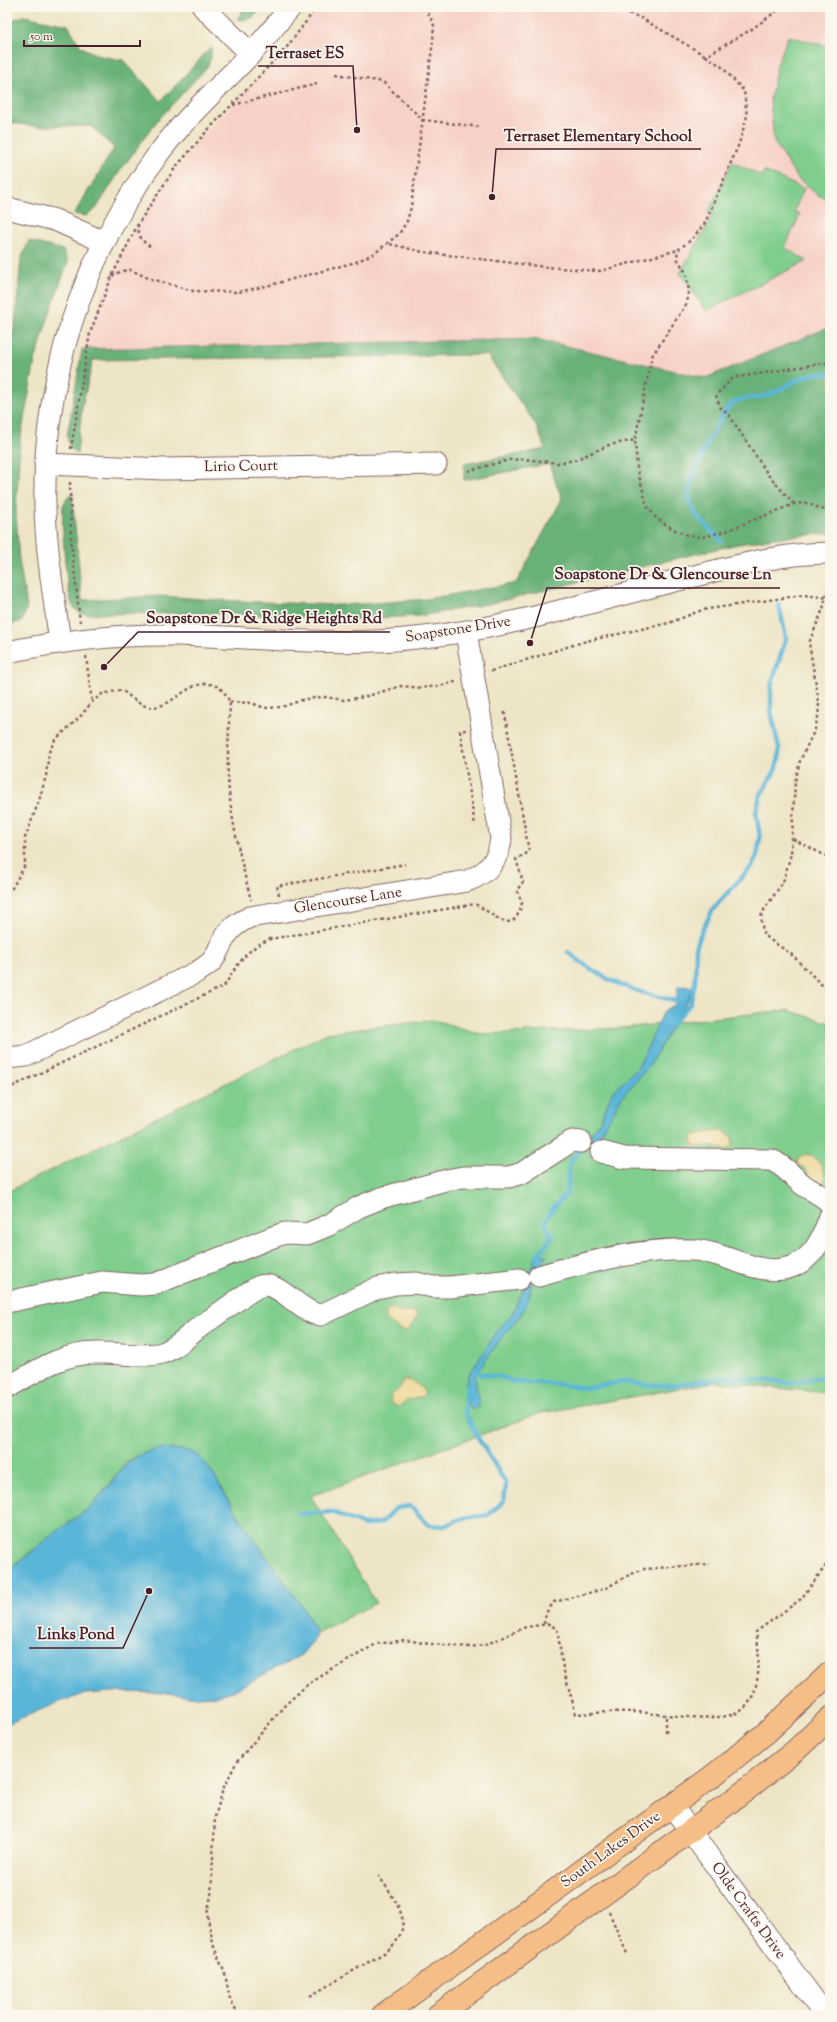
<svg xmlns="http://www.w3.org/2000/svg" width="837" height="2022" viewBox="0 0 837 2022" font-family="'Sorts Mill Goudy',serif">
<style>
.built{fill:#f7d1c8}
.green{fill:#80ce8d;stroke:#65765c}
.forest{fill:#68b178;stroke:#596852}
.sand{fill:#eeda9e;stroke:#9c7c64}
.water{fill:#5ab6d8;stroke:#526a82}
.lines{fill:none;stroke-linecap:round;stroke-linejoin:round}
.stream{stroke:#5ab6d8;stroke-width:4.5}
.minor-casing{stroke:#836461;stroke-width:23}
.major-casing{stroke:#836461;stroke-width:24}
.path{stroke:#836461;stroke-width:2.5;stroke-dasharray:3 3;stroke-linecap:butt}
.minor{stroke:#fff;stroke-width:21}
.major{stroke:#f6be87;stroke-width:22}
.labels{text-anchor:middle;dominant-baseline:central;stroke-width:3.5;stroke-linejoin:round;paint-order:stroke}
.street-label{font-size:15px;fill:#4a1f2b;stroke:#fbf7ec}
.leader{fill:none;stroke:#4a1f2b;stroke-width:1.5}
.callout-dot{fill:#4a1f2b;stroke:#fbf7ec;stroke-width:1.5}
.callout-label{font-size:16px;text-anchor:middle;font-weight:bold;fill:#4a1f2b;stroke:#fbf7ec;stroke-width:3.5;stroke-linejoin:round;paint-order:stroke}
</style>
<rect width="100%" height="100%" fill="#fbf7ec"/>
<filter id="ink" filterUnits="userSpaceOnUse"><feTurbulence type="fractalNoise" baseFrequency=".025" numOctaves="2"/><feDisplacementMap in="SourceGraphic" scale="8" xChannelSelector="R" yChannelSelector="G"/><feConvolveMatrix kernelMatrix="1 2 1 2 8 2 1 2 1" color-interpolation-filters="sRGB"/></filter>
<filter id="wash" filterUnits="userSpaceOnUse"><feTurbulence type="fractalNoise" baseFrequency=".012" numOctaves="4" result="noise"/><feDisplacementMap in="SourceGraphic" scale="16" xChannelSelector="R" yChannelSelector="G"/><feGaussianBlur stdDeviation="0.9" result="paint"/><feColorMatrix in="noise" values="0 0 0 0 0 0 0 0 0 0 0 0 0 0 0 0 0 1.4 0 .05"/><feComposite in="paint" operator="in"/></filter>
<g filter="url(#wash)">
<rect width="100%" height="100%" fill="#eee5c6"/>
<polygon class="built" points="319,7 830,7 830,327 705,378 536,339 82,349 95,310 113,267 129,237 160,188 204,134 288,48"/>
<g class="green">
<polygon points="788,36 830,47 830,200 818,195 798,179 774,142 770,100 777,65"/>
<polygon points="732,162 762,176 764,171 804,189 794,211 800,214 785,248 807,261 706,311 680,273 713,215 708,213"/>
<polygon points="787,1010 830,1023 829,1393 715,1382 541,1413 311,1496 376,1603 316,1633 305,1611 244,1525 210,1469 199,1457 189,1451 136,1456 126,1463 94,1503 79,1517 60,1529 7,1571 7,1192 327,1033 434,1020 481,1034 623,1028"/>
</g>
<g class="forest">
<path d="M245 7H263C256 16 249 22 237 19Z"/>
<polygon points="24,16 68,25 81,47 100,56 123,60 161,101 211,47 211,58 207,67 157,121 120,171 96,209 86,216 74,214 114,148 91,126 32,126 7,122 7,21"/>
<polygon points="29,241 63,250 68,262 49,315 35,361 20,441 16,511 19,560 27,607 22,621 7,626 7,362 15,323 21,259"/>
<path d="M830 327V533L775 538 733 545 488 604 419 616 356 619 209 613 88 614C82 614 76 612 73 606 66 596 61 519 63 506 65 500 68 497 72 494L82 600 160 596 216 600 336 605 362 604 426 599 516 583 562 499 549 464 464 480V464L545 449 536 425 487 355 93 360 82 407 77 454 70 448 67 437 82 349 536 339 705 378Z"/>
</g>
<g class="sand">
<path d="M722 1131 732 1136 733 1146C723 1154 719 1145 709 1145 705 1145 700 1146 696 1147L692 1143V1138L696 1134Z"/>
<path d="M806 1154C817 1157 825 1168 825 1181L821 1185 811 1180 805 1168 797 1164 798 1159Z"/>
<polygon points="393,1308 401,1312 415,1312 417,1317 408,1331 400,1330 386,1320 386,1311"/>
<path d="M405 1380C413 1380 422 1387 425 1394L419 1398 407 1400 398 1407 391 1403C388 1394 395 1394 400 1388 402 1385 402 1382 405 1380Z"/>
</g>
<g class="water">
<polygon points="678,986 692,987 689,998 649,1066 622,1097 595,1145 587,1141 603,1115 612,1092 638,1068 664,1011 676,1004"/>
<polygon points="537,1252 547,1256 533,1280 527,1304 520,1316 500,1340 475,1375 479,1407 472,1410 469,1405 465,1388 468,1376 500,1327 512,1314 525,1286"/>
<path d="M164 1448 189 1451 200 1457 210 1469 244 1525 305 1611 316 1633 314 1640 301 1655 233 1691 216 1696 197 1697 167 1693 110 1692 86 1694 62 1701 7 1724V1571C26 1558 42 1542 60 1529 71 1521 82 1514 92 1505 120 1479 119 1455 164 1448Z"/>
</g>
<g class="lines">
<g class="stream">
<path d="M721 541C710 528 691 515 689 498 687 482 720 412 733 403 745 395 759 400 771 394 791 385 807 370 830 374"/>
<path d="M568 952C607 984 634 992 682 1002"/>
<polyline points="672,1024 690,1004 695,984 696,948 702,930 714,908 752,866 757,856 760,838 756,812 760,796 775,771 779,759 779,748 771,711 771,686 786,638 779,605"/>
<polyline points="536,1257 552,1237 545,1222 552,1209 567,1193 570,1161 582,1148"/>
<polyline points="475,1369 480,1374 502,1377 514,1382 557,1384 585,1388 621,1382 654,1385 673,1385 728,1377 790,1383 823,1377"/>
<polyline points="299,1514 332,1512 364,1525 381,1523 396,1508 410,1506 429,1525 444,1526 463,1518 488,1515 504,1501 506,1483 477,1436 465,1412 467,1387"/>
</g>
</g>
</g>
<g filter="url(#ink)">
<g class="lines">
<defs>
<g id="minor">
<polyline points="203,7 251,54"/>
<polyline points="7,208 55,220 104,242"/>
<polyline points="45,464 164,469 436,464"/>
<path d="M60 642C54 597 46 552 45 507 42 378 83 256 159 153 186 117 219 87 249 56 264 40 277 23 291 7"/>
<path d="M7 652C64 640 119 634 177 635 257 637 337 647 416 638 505 629 591 602 678 580 728 568 778 553 830 553"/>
<path d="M7 1058 26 1056 197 972C221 958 213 955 226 936 232 926 241 921 250 917L467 881C488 873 498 861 501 839L466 632"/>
<path d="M601 1152 624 1158 771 1160C786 1166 793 1178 806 1187 815 1192 823 1196 830 1203"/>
<path d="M539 1276C586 1262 645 1247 694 1250 727 1252 758 1278 791 1267 814 1259 823 1237 830 1216"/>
<polyline points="7,1302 102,1282 141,1285 155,1284 273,1237 285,1233 307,1234 329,1225 359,1207 381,1198 446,1180 463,1177 509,1177 522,1173 572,1141 581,1142"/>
<path d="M7 1388C35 1372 61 1353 96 1353 116 1352 143 1358 162 1353 175 1349 187 1337 197 1329 211 1319 225 1309 239 1299 245 1295 253 1289 260 1286 280 1280 300 1314 321 1315L377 1288 396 1284 416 1283 433 1287H450L519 1279"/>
<polyline points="672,1806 825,2015"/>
</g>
<g id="major">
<polyline points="383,2015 710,1778 767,1732 830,1673"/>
<polyline points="438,2015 741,1794 796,1750 830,1718"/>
</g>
</defs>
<use href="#minor" class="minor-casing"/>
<use href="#major" class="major-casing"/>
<g class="path">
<polyline points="612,7 641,18 706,56"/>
<polyline points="782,7 752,29 706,56 721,66 744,91 747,116 739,144 705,223 692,239 678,250 677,258 686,273 689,291 687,303 652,356 635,440 637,468 647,506 657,519 673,529 687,535 703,537 726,531 794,504 806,503 830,512"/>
<polyline points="336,74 383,82 423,120 480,127"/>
<polyline points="233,105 317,84"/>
<path d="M138 224C138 237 142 242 153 248"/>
<polyline points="390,244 423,252 546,267 600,271 678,250"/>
<polyline points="112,276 122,271 131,270 148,278 193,291 238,292 267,286 356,262 375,253 399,234 407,221 411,207 433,41 434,25 425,7"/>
<polyline points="71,449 90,333 112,276 138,224 175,168 207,131 287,47 317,7"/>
<polyline points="468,471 509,460 524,459 558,463 575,460 609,445 635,440"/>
<polyline points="70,482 71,540 80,622"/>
<polyline points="794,504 769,476 729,415 720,407 716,395 733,378 830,362"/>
<polyline points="828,588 823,609 809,643 819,703 818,717 815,729 800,761 795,782 791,854 783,882 762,913 761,919 763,933 769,939 791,954 830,993"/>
<polyline points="86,656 92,702"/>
<polyline points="491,671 586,641 669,623 702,610 803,595 830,598"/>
<polyline points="230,702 251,703 265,708 282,707 305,699 325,697 344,700 364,697 401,686 422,688 444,685 458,681"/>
<polyline points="466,730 460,731 475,825"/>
<polyline points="793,839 830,858"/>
<path d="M7 893 11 890 25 865V838L39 801 46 776 49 752 55 740 80 717 92 702 102 694 121 690C128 694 134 701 141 704 167 718 184 680 210 684 219 685 226 693 229 701 231 706 229 714 229 720 229 740 227 760 228 780 231 820 241 861 251 900"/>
<polyline points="279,895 277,886 405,864"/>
<path d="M7 1089 224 986C238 965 245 949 270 939L475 904C493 912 513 940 522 903L517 890 523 882 516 859 529 852 504 709"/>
<polyline points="7,1135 11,1144"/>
<polyline points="544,1624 546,1613 554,1602 604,1589 629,1575 644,1569 709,1564"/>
<polyline points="666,1732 666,1716"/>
<polyline points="609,1912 628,1956"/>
<path d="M310 1996 386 1952C418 1925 397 1904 379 1876"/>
<path d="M239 2015 230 1999 225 1974 214 1947 207 1914 211 1896 215 1817 223 1789 236 1763 285 1705 308 1684 376 1644 405 1640 430 1644 469 1647 485 1645 526 1627 549 1624 557 1629 563 1668 576 1714C595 1713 615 1711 634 1712 658 1713 723 1725 742 1710 762 1695 760 1654 756 1632L801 1599 830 1560"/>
</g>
<use href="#minor" class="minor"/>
<use href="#major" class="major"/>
</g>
</g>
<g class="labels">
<g class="street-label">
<text transform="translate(241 467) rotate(-1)">Lirio Court</text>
<text transform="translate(458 630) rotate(-9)">Soapstone Drive</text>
<text transform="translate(348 901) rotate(-9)">Glencourse Lane</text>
<text transform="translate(611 1850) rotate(-36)">South Lakes Drive</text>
<text transform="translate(748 1911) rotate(54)">Olde Crafts Drive</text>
</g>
</g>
<path class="leader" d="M357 130L353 66H258M492 197L496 149H701M530 643L547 588H780M104 667L138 632H390M149 1591L123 1648H29"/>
<g class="callout-dot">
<circle cx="357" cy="130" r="4"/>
<circle cx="492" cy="197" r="4"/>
<circle cx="530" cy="643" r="4"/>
<circle cx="104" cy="667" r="4"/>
<circle cx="149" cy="1591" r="4"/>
</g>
<g class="callout-label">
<text x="305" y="58">Terraset ES</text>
<text x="598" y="141">Terraset Elementary School</text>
<text x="663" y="579">Soapstone Dr &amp; Glencourse Ln</text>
<text x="264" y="623">Soapstone Dr &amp; Ridge Heights Rd</text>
<text x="76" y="1639">Links Pond</text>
</g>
<rect width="837" height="2022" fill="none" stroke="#fbf7ec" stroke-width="24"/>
<path d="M24 40v6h116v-6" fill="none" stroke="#4a1f2b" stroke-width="2"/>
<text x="30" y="40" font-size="12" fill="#4a1f2b" stroke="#fbf7ec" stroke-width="3" paint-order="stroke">50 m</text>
</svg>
